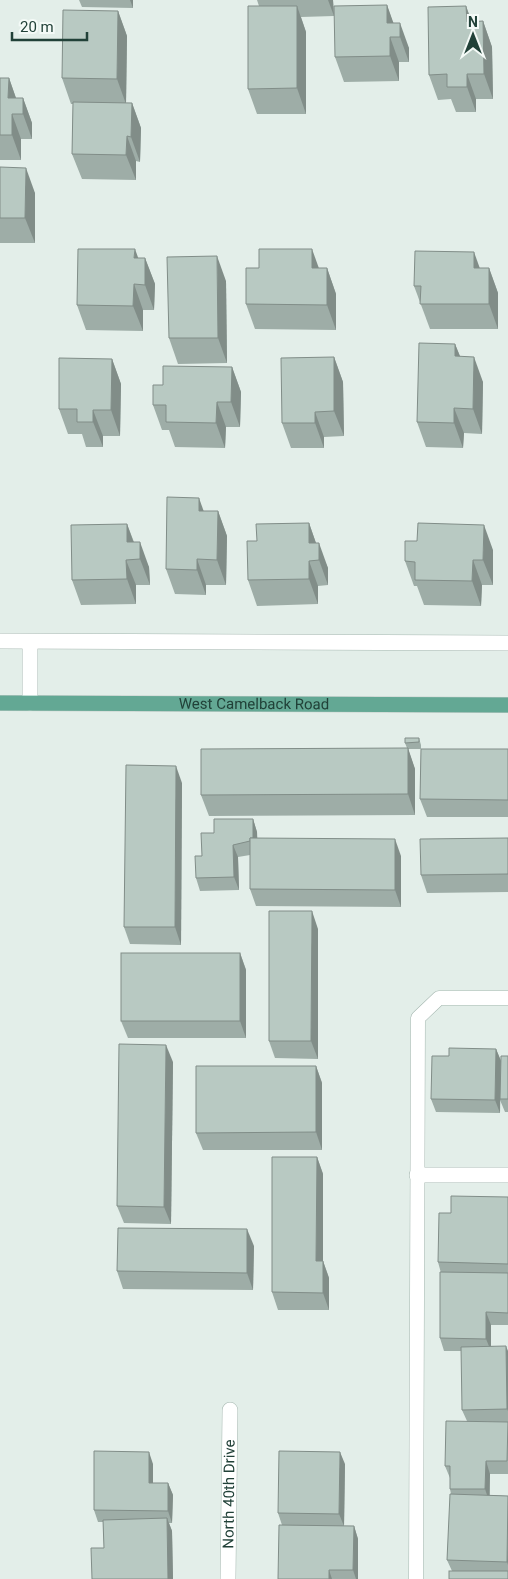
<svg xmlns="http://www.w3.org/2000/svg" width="508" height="1579" viewBox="0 0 508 1579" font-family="Roboto,sans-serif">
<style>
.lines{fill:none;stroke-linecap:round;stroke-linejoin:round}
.lane-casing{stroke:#a5b7b0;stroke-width:15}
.street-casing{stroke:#a5b7b0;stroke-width:16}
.primary-casing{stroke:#c1cac7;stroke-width:16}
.lane{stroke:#fff;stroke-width:14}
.street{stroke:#fff;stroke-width:15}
.primary{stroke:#63a894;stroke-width:15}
.wall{fill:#9eada7}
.shaded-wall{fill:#818d88}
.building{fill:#b8c9c2;stroke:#818d88}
.labels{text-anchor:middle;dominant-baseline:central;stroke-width:4.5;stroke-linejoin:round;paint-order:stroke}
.street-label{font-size:15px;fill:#214138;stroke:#f4faf7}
</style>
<rect width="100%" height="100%" fill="#e3eee9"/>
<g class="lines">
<defs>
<polyline id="lane" points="416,1579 418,1018 439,998 508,998"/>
<g id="street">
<polyline points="0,641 508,643"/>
<polyline points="30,642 30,703"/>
<polyline points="417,1175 508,1175"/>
<path id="s1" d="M228 1579 230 1410"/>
</g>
<g id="primary">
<path id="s2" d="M0 703 508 705"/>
</g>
</defs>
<use href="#lane" class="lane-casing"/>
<use href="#street" class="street-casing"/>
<use href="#primary" class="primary-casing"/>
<use href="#lane" class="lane"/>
<use href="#street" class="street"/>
<use href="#primary" class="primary"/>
</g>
<g class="wall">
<polygon points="79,0 133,0 133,8 82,7"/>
<polygon points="257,0 333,0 334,16 301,17 306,32 306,114 257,114 248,89 259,6"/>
<polygon points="387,5 393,23 409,48 409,62 399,62 399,81 344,82 335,57"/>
<polygon points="466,6 472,22 483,21 492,47 493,99 476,99 476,112 456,112 451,99 438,100 429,75"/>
<polygon points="118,11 127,36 126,103 132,103 141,128 140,162 136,161 136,180 82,179 72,154 73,104 71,104 62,78"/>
<polygon points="0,78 9,78 16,98 23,98 32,123 32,139 21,139 21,160 0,160"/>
<polygon points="0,167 35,193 35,243 0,243"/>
<polygon points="138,258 145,258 155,284 154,310 143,310 143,331 86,330 77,305"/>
<polygon points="319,268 327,268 336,294 336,330 255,329 246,304"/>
<polygon points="480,268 489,268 498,293 498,329 430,329 414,286"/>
<polygon points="226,281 227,363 178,364 169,338"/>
<polygon points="455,344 460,356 483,382 482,434 464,433 463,448 426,447 417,422"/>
<polygon points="334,357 343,382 344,436 324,437 324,448 291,448 282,423"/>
<polygon points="112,359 121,384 120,436 103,436 103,447 86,447 82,434 68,434 59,409"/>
<polygon points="232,367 241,392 240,427 226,427 225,448 175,447 169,430 162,430 153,405 163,385"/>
<polygon points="204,511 218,511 227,536 226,585 206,585 206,595 175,594 166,569"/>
<polygon points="309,523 316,543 328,568 328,585 318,586 318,604 257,606 248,580"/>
<polygon points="127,524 134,542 149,567 150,585 136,585 136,604 81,605 72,580"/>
<polygon points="493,550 493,585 482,585 481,606 424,605 417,586 414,586 405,561"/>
<polygon points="419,738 421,745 421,749 508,749 508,817 427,817 420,799 421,749 408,749 415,769 415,815 209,816 201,795 407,748 405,743"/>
<polygon points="182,783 181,945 130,944 124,927"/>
<polygon points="253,819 257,832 257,838 401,856 401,907 256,906 250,889 250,855 238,857 239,890 200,891 196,878 202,856 214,833"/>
<polygon points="508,838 508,892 427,893 421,875"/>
<polygon points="318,929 318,1059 275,1058 269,1041"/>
<polygon points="240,953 246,970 246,1038 128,1038 121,1021"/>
<polygon points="496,1049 501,1061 508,1056 508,1112 505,1112 500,1100 500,1113 436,1112 431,1099"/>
<polygon points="173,1062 171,1224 124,1223 117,1206"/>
<polygon points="316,1066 322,1083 322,1150 203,1150 196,1133"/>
<polygon points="317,1157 323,1174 323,1261 329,1278 329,1310 278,1310 272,1292"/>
<polygon points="508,1197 508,1325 491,1325 491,1346 508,1351 508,1422 496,1422 508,1422 508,1474 490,1474 490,1495 508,1496 508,1579 452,1571 447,1560 451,1494 450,1489 450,1478 445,1466 467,1421 462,1410 462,1351 444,1351 440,1338 441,1273 438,1262 451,1213"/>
<polygon points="254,1246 253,1290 123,1289 117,1271"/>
<polygon points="153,1464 153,1483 168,1483 173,1495 172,1523 169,1523 172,1531 173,1579 92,1579 104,1548 103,1522 98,1522 94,1510"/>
<polygon points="345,1464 344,1526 354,1526 358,1539 358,1579 278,1579 282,1525 278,1513"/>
</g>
<g class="shaded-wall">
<polygon points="130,0 133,0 133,8"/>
<polygon points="328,0 333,0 334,16"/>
<polygon points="387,5 396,30 387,23"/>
<polygon points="297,6 306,32 306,114 297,88"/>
<polygon points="466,6 475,32 467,22"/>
<polygon points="118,11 127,36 126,104 117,79"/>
<polygon points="483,21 492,47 493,99 484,74"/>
<polygon points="400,23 409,48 409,62 400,37"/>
<polygon points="390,37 399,62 399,81 390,56"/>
<polygon points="467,74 476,99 476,112 467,87"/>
<polygon points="9,78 18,104 8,98"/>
<polygon points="23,98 32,123 32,139 23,114"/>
<polygon points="132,103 141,128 140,162 131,137"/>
<polygon points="12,114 21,139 21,160 12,135"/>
<polygon points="127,136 136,161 136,180 126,155"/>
<polygon points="26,168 35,193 35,243 25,218"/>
<polygon points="135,249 144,274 134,258"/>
<polygon points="312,249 321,274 312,268"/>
<polygon points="474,252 483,277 474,268"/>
<polygon points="217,256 226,281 227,363 218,338"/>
<polygon points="145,258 155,284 154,310 145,285"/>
<polygon points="327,268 336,294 336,330 327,305"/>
<polygon points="489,268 498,293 498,329 489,304"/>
<polygon points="134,284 143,310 143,331 133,306"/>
<polygon points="455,344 465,369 455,356"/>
<polygon points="334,357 343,382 344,436 334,411"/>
<polygon points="474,357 483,382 482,434 473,409"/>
<polygon points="112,359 121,384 120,436 111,410"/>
<polygon points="232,367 241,392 240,427 231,402"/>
<polygon points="217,402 226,427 225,448 216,423"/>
<polygon points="454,408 464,433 463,448 454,423"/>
<polygon points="93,410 103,436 103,447 93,422"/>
<polygon points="315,412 324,437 324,448 315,423"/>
<polygon points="199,498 208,523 199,511"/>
<polygon points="218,511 227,536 226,585 217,560"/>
<polygon points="309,523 318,549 309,543"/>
<polygon points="127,524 136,549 127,542"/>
<polygon points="484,525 493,550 493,585 483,560"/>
<polygon points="140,542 149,567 150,585 140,559"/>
<polygon points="319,543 328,568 328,585 319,560"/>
<polygon points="197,559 206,585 206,595 197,570"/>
<polygon points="126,560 136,585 136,604 127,579"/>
<polygon points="473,560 482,585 481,606 472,581"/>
<polygon points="309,561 318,586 318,604 309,579"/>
<polygon points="408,748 415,769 415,815 408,794"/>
<polygon points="176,766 182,783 181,945 175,927"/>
<polygon points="253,819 257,832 258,853 253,840"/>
<polygon points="395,839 401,856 401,907 395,890"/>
<polygon points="233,845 238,857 239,890 234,877"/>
<polygon points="312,911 318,929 318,1059 311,1041"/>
<polygon points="240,953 246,970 246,1038 240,1021"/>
<polygon points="166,1045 173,1062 171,1224 164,1207"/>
<polygon points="496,1049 501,1061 500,1113 495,1100"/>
<polygon points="316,1066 322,1083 322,1150 316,1132"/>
<polygon points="317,1157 323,1174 323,1278 316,1261"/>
<polygon points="247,1229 254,1246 253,1290 247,1273"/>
<polygon points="323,1261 329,1278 329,1310 323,1293"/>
<polygon points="486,1312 491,1325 491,1351 486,1339"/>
<polygon points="506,1346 508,1351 508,1411 507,1409"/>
<polygon points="149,1452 153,1464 153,1495 149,1483"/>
<polygon points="340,1452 345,1464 344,1526 339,1514"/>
<polygon points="486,1461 490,1474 489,1501 485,1489"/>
<polygon points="168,1483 173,1495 172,1523 168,1511"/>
<polygon points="167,1518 172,1531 173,1579 168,1579"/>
<polygon points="508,1520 508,1565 507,1562"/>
<polygon points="354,1526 358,1539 358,1579 356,1579 353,1570"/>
<polygon points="329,1570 332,1579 329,1579"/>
</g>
<g class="building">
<polygon points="387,5 387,23 400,23 400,37 390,37 390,56 335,57 334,6"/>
<polygon points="248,6 297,6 297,88 248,89"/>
<polygon points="466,6 467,22 483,21 484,74 467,74 467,87 447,87 447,74 429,75 428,7"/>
<polygon points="63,10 118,11 117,79 62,78"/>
<polygon points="0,78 9,78 8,98 23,98 23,114 12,114 12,135 0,135"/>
<polygon points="73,102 132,103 131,137 127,136 126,155 72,154"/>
<polygon points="0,167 26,168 25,218 0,218"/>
<polygon points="78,249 135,249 134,258 145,258 145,285 134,284 133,306 77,305"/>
<polygon points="259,249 312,249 312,268 327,268 327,305 246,304 246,268 259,268"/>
<polygon points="415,251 474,252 474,268 489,268 489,304 420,304 421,286 414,286"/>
<polygon points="217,256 218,338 169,338 167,257"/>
<polygon points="419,343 455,344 455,356 474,357 473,409 454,408 454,423 417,422"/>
<polygon points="334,357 334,411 315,412 315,423 282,423 281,358"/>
<polygon points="59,358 112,359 111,410 93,410 93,422 77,422 77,409 59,409"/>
<polygon points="163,366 232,367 231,402 217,402 216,423 166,422 166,405 153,405 153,385 163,385"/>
<polygon points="167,497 199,498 199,511 218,511 217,560 197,559 197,570 166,569"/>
<polygon points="309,523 309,543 319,543 319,560 309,561 309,579 248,580 247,541 257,541 256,524"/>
<polygon points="418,523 484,525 483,560 473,560 472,581 415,580 415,562 405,561 405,541 417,541"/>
<polygon points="127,524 127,542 140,542 140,559 126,560 127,579 72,580 71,525"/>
<polygon points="405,738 419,738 419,742 405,743"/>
<polygon points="408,748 408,794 201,795 201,749"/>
<polygon points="421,749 508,749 508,800 420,799"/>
<polygon points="126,765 176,766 175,927 124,927"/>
<polygon points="214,819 253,819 253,838 250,838 250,841 233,845 234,877 196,878 195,856 202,856 201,833 214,833"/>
<polygon points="250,838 395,839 395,890 250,889"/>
<polygon points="508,838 508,874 421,875 420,839"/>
<polygon points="269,911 312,911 311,1041 269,1041"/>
<rect x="121" y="953" width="119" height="68"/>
<polygon points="119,1044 166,1045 164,1207 117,1206"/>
<polygon points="449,1048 496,1049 495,1100 431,1099 432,1056 449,1056"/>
<polygon points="501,1056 508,1056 508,1099 500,1099"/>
<polygon points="196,1066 316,1066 316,1132 196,1133"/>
<polygon points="272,1157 317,1157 316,1261 323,1261 323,1293 272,1292"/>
<polygon points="451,1196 508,1197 508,1264 438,1262 439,1213 451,1213"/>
<polygon points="118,1228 247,1229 247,1273 117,1271"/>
<polygon points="440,1272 508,1273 508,1313 486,1312 486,1339 440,1338"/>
<polygon points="506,1346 507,1409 462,1410 461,1347"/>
<polygon points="446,1421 508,1422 507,1461 486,1461 485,1489 450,1489 450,1466 445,1466"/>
<polygon points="94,1451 149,1452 149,1483 168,1483 168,1511 94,1510"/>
<polygon points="279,1451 340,1452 339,1514 278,1513"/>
<polygon points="450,1494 508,1496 507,1562 447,1560"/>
<polygon points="167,1518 168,1579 92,1579 91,1548 104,1548 103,1520"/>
<polygon points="279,1525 354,1526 353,1570 329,1570 329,1579 278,1579"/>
<rect x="449" y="1571" width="59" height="8"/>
</g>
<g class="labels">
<g class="street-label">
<text stroke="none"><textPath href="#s2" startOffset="254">West Camelback Road</textPath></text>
<text stroke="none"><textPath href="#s1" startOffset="85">North 40th Drive</textPath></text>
</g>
</g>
<g transform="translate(473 35)" stroke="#f4faf7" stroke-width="4" paint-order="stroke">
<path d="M0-4L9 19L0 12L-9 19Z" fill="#214138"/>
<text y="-8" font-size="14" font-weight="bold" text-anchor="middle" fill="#214138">N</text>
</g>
<path d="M12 32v8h75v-8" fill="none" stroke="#214138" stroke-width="2.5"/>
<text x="20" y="32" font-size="15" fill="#214138" stroke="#f4faf7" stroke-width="4" paint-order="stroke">20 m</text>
</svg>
